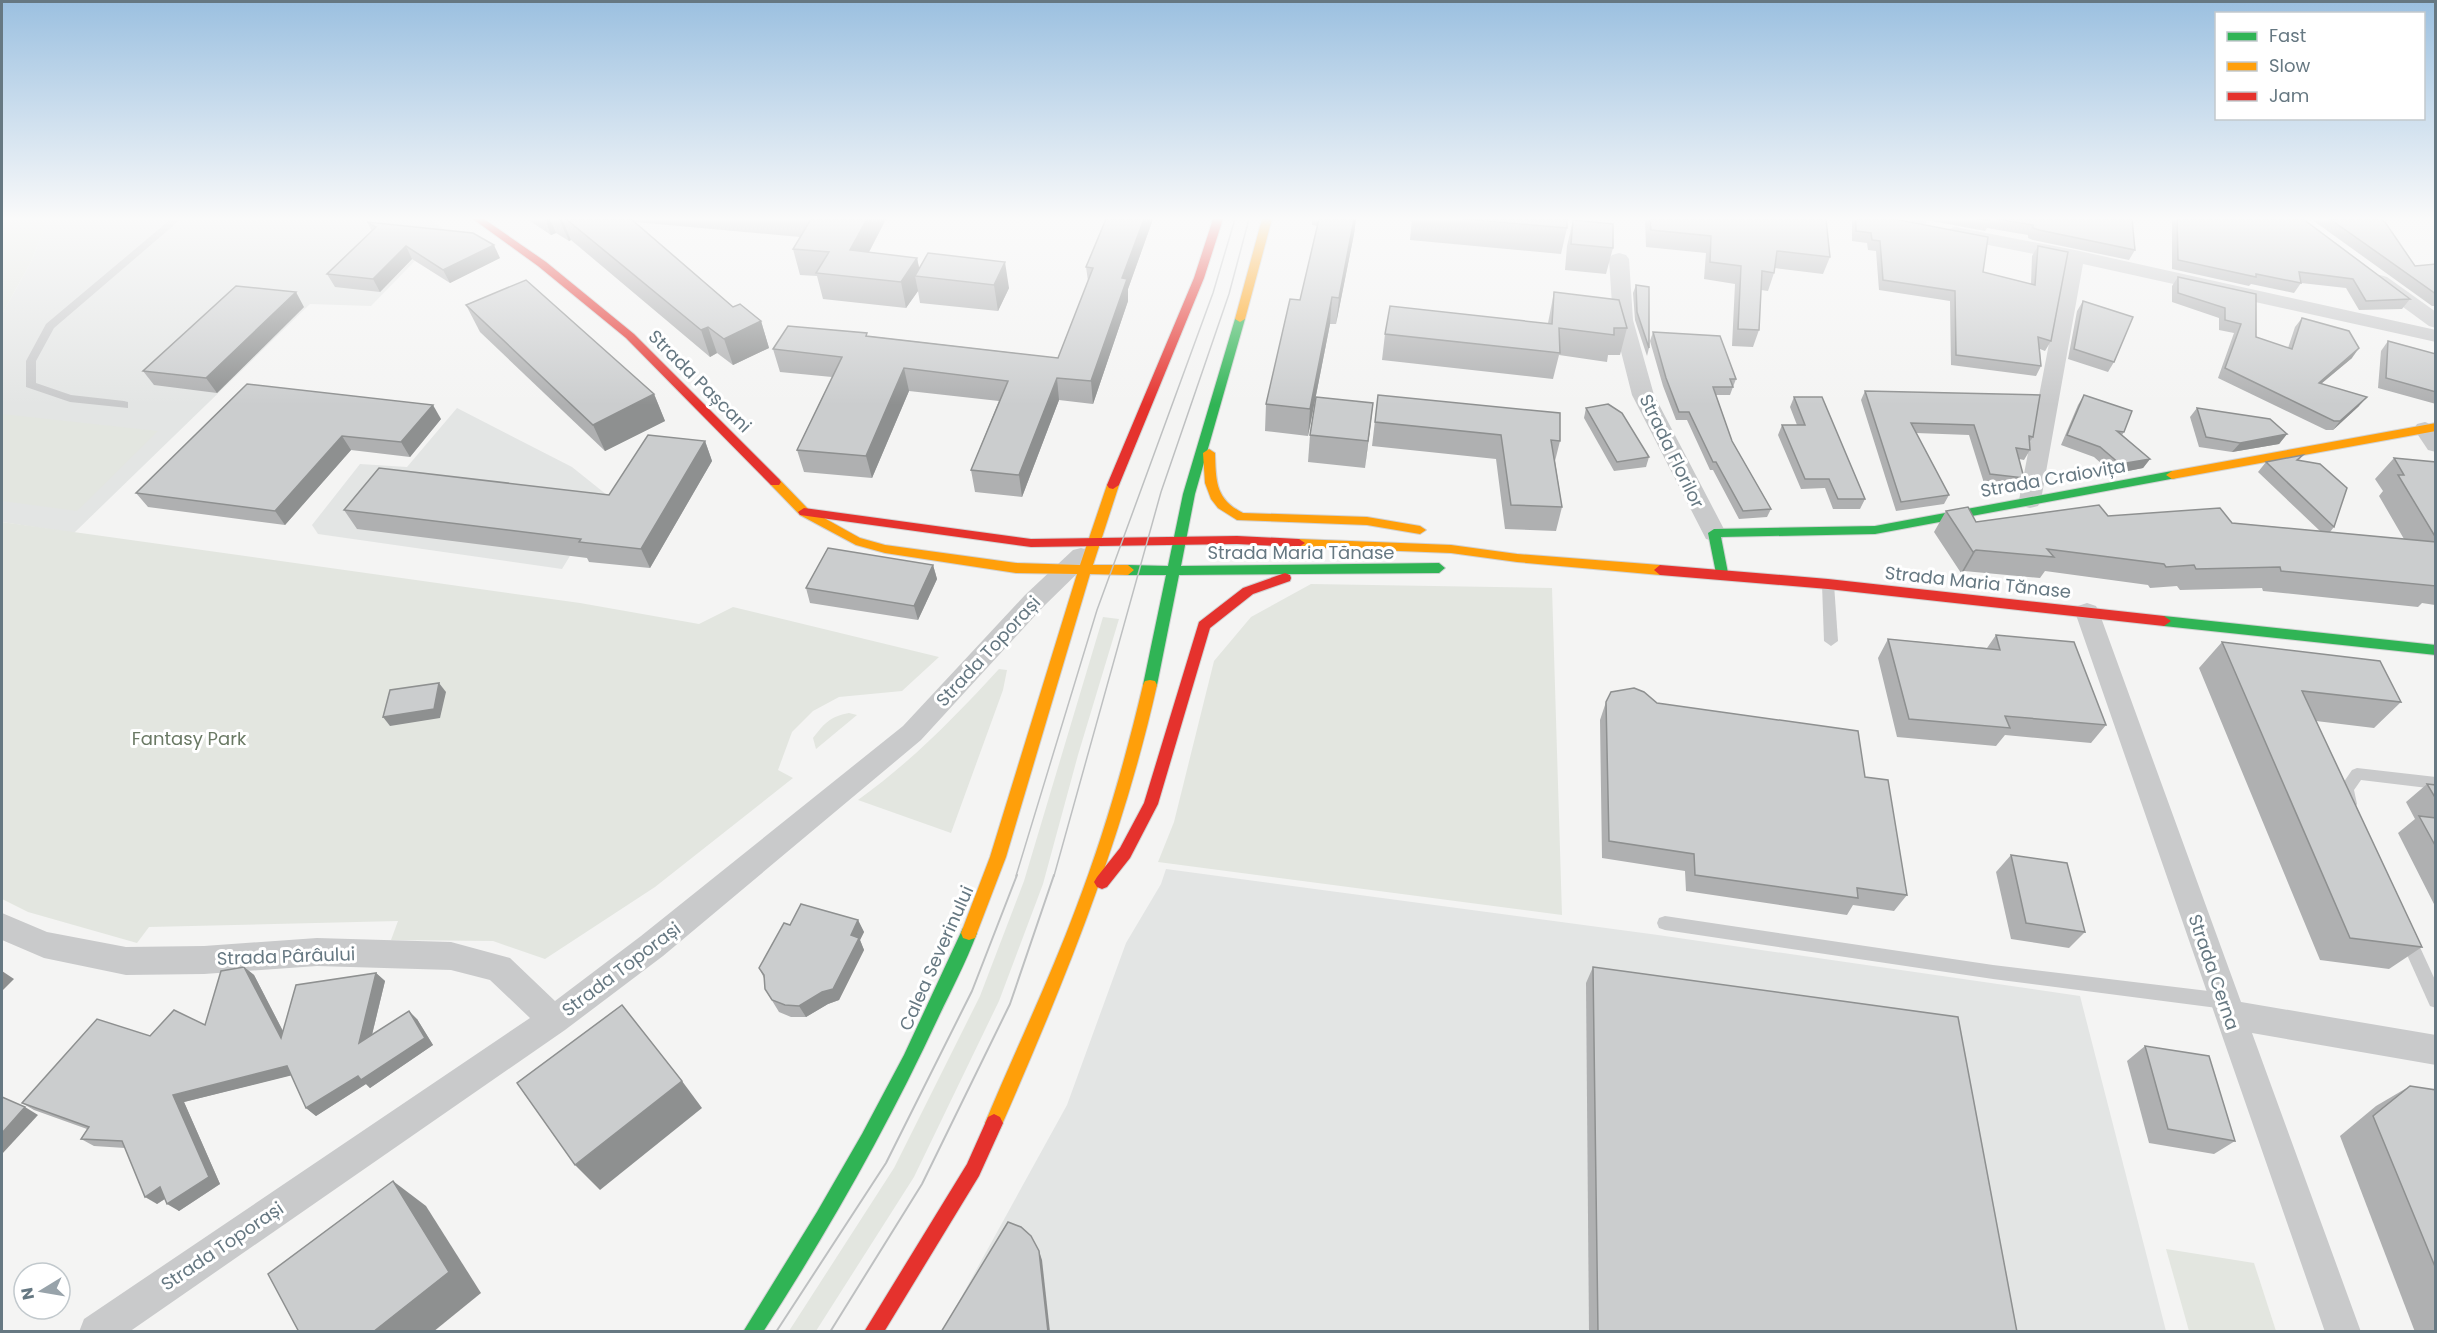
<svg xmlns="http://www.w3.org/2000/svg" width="2437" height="1333" viewBox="0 0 2437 1333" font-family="Poppins,sans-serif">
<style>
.built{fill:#e3e5e4}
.green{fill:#e3e6e0}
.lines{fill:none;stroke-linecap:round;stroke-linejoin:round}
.fast-casing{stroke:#d1d2d3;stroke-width:2}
.slow-casing{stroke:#d1d2d3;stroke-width:2}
.jam-casing{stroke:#d1d2d3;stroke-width:2}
.lane{fill:#c9cacb;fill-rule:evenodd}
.street{fill:#c9cacb;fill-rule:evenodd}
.fast{fill:#30b455;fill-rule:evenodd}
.slow{fill:#ff9f0a;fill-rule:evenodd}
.jam{fill:#e5322d;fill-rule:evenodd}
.tram-far1{stroke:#bec0c1;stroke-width:1.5}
.tram{stroke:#bec0c1;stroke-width:2}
.wall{fill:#afb0b1}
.shaded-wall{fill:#8e9090}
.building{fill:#cbcdce;stroke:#8e9090;stroke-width:1.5}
.labels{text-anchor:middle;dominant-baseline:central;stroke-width:6;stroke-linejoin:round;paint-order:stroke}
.street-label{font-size:18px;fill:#667882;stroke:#fff}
.park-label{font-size:18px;fill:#6a7964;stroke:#fff}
</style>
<rect width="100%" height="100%" fill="#f4f4f3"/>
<g class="built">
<polygon points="48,219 429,219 445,230 371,306 310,304 74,533 2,522 2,314 31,262"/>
<polygon points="457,408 572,467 607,495 562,569 318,534 312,525 360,464 407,467"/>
<polygon points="1166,869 1658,935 2080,996 2166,1331 942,1332 1067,1105 1126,943 1161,884"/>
</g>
<g class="green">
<polygon points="2,219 48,219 31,262 2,314"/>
<polygon points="2,414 158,431 77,511 2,501"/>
<polygon points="2,522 580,603 699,624 733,607 939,657 902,691 839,697 813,711 792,732 778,770 793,778 655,887 545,959 493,941 391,940 398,921 149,927 137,943 28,912 2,899"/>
<polygon points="1311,584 1552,588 1562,915 1158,862 1174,822 1214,661 1251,617"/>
<polygon points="1103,617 1119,619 1078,755 1043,884 999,1001 914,1177 816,1331 789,1331 894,1168 980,996 1024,881"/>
<path d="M999 669 1007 670 1003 690 951 833 858 800C911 762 955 717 999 669Z"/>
<path d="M849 713 857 715 816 749 813 738C825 723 829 717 849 713Z"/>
<polygon points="2166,1249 2254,1263 2276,1331 2189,1331"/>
</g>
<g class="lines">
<defs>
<g id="fast">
<polygon points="1240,316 1245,319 1195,494 1181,566 1439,563 1445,568 1439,573 1179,575 1157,685 1155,689 1145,689 1143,685 1166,575 1128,575 1122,570 1128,565 1168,566 1183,494 1235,319"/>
<polygon points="2172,471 2178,475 2176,478 1875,534 1721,537 1728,573 1722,578 1716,573 1708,533 1714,529 1875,526"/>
<polygon points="2164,616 2436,645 2436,655 2164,626 2157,621"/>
<path d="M969 926 975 928 977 933C966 962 952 989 939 1016 888 1126 829 1230 763 1332H743L817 1212 862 1134 904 1055 963 928Z"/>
</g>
<g id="slow">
<polygon points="1262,219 1272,219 1245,319 1240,322 1235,319"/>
<polygon points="2436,423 2436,431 2172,479 2166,475 2172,471"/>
<path d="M1209 449 1215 453C1216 481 1215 499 1243 513L1367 517 1420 526 1426 530 1420 534 1367 525 1237 520 1218 508 1211 499 1205 483 1203 453Z"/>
<polygon points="775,478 779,479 808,509 860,538 885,545 1016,563 1080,565 1107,485 1113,481 1119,485 1093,565 1128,565 1134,570 1128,575 1090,574 1006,857 975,938 969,940 963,938 961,933 990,857 1077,574 1016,573 885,553 856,545 800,515 771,485 769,482"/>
<polygon points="1299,539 1451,545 1517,554 1660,565 1666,570 1660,575 1517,562 1451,553 1299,547 1293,543"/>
<path d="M1150 680 1155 681 1157 685C1122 841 1064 983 1000 1129L994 1132 988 1129 985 1123C1015 1051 1049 981 1076 908 1104 835 1125 761 1143 685L1145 681Z"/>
</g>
<g id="jam">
<polygon points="473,219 484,219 546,262 634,334 779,479 781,482 779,485 771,485 626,338 538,266"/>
<polygon points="1213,219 1223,219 1204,278 1119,485 1113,489 1109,488 1107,485 1194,278"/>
<polygon points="804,508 1031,539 1237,536 1299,539 1305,543 1299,547 1237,544 1031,547 800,515 798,512"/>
<polygon points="1660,565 1828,579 2164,616 2171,621 2164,626 1828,589 1660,575 1654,570"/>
<polygon points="1285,573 1290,575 1291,578 1290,581 1253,594 1210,628 1158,804 1130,858 1107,887 1102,889 1097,887 1094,882 1097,877 1120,848 1144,803 1199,622 1243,588"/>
<polygon points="994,1114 1000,1117 1003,1123 979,1176 884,1332 864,1332 967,1164 988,1117"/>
</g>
</defs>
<use href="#fast" class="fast-casing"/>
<use href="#slow" class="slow-casing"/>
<use href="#jam" class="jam-casing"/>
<g class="lane">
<polygon points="171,219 181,219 54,328 36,361 36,383 71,395 124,401 128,402 128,408 70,402 26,387 26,361 46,324"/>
<polygon points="1828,579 1834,584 1838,641 1831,646 1824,641 1822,584"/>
<polygon points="2357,768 2436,777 2436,789 2361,780 2354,790 2357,804 2355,808 2350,810 2345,808 2339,789 2352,770"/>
<polygon points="1665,916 1993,965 2225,993 2231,996 2233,1001 2231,1006 2225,1009 1993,979 1665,930 1659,928 1657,923 1659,918"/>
<polygon points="2407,930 2413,932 2436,982 2436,1008 2430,1006 2399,937 2401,932"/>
</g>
<g class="street">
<polygon points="1909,219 1927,219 1925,229 1911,229"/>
<polygon points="1955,227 2075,250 2436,330 2436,342 2083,264 2041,500 2038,506 2030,508 2022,506 2019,500 2065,260 1948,237 1946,233 1948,229"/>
<polygon points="1619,253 1626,255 1629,259 1633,320 1654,395 1726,533 1722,539 1714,541 1706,539 1632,395 1613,320 1609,259 1612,255"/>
<polygon points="2380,275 2387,277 2436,312 2436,328 2429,326 2373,285 2370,281 2373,277"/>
<path d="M2425 422C2437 426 2436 439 2436 452L2428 450 2414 429 2417 424Z"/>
<polygon points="1081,548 1089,550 1093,556 1089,562 1043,607 921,740 663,956 565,1030 129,1332 79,1332 84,1319 530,1018 490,980 451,970 317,966 204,974 126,975 44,958 2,940 2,913 47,932 126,947 204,946 317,938 451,942 510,958 555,1001 641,936 903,726 1025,595 1073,550"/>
<polygon points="2087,603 2096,606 2099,612 2241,1002 2436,1035 2436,1065 2252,1033 2361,1332 2325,1332 2075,612 2078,606"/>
</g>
<use href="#fast" class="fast"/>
<use href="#slow" class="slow"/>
<use href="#jam" class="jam"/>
<g class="tram-far1">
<polyline points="1016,876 1097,610 1213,293 1235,219"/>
<polyline points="1054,876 1161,492 1229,294 1249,219"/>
</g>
<g class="tram">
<polyline points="776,1332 886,1163 972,991 1017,875"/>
<polyline points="830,1332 922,1184 1010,1004 1054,875"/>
</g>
</g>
<g class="wall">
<polygon points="527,219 886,219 869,252 917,258 919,268 1009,288 998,311 920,303 918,291 906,308 823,299 817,276 800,275 793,249 800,237 635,222 733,307 761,321 769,348 733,365 717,353 710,357 571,240 569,241 556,233 551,235"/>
<polygon points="1106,219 1153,219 1128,289 1128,301 1093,404 1059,400 1022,497 975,492 971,470 999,401 909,391 872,478 804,472 797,450 832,377 780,372 773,349 868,336 1058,358 1088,281 1086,267"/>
<polygon points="1312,219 1356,219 1354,234 1336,324 1330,324 1308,436 1265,431 1266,404 1300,300 1317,226 1312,225"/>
<polygon points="1412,219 1567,219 1567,228 1561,254 1410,240"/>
<polygon points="1645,219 1826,219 1830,257 1823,274 1775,268 1774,273 1768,291 1761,290 1759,330 1753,347 1732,346 1735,284 1704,279 1706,253 1646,247"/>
<polygon points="1852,219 1894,219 1983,272 2031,284 2032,256 2038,246 2051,341 2045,351 2040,349 2041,366 2036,376 1951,365 1950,301 1879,290 1876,251 1868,250 1867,243 1852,241"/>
<polygon points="1921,219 2132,219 2135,250 2129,260 2033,240 2028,238 2028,235 1987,228 1985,231"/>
<polygon points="2172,219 2303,219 2410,299 2402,309 2359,310 2346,288 2301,283 2294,293 2251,284 2249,286 2172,269"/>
<polygon points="2311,219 2380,219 2415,266 2436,264 2436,306 2432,306"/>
<polygon points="1573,220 1613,248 1606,274 1565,270 1567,246"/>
<polygon points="367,222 500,258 450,283 412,259 380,292 335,287 327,274 372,231"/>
<polygon points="2178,277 2256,294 2256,337 2288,348 2295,327 2302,318 2352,358 2321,384 2359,406 2333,430 2326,430 2218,378 2234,333 2219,330 2219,318 2172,302 2172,286"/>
<polygon points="1636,285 1649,348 1647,356 1635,320 1633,293"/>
<polygon points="1554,292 1627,328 1620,355 1608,355 1607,362 1559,355 1553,379 1382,360 1385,334 1548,323"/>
<polygon points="2083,301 2114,362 2108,372 2068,359 2077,311"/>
<polygon points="466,305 654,394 665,421 605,451 480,332"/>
<polygon points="304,307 217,393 154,385 143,371"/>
<polygon points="1653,332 1736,379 1730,395 1716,395 1732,441 1771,509 1767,517 1739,519 1713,470 1710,470 1687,420 1676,420 1663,386 1650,341"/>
<polygon points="2388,341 2436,354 2436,404 2378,388 2381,351"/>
<polygon points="247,384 441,419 410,457 351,450 285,525 148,507 136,493"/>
<polygon points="1865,391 2033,437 2029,443 2030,450 2024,460 2019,459 2024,478 2018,487 1984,483 1969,435 1916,433 1949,495 1944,504 1896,511 1861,400"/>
<polygon points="1378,395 1560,441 1555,461 1562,507 1556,531 1505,529 1496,459 1372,446"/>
<polygon points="2084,395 2124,432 2122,435 2150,459 2143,468 2113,474 2094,457 2061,445 2078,405"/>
<polygon points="1794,397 1865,499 1860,509 1833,509 1825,488 1801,489 1778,435 1782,425 1797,425 1790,407"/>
<polygon points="1373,403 1365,468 1308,462 1310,435"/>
<polygon points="1586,408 1649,457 1646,467 1614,471 1584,418"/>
<polygon points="2197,408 2287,434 2279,444 2232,452 2199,447 2190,417"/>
<polygon points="705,441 712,461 650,568 589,562 587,558 357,529 344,510 609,495"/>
<polygon points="2303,455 2299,460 2334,527 2330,532 2404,539 2379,496 2383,491 2375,479 2394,458 2436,462 2435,605 2422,603 2418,607 2263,591 2262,588 2180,590 2177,586 2150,588 2148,585 2045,571 2040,578 1964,571 1961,573 1934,532 1946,511 1976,522 2108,516 2232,523 2320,531 2258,472 2266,462"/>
<polygon points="933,565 937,579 918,620 810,603 806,588"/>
<polygon points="1996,635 2106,725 2091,743 2005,735 1996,746 1897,737 1878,658 1888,639 1987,648"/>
<polygon points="2222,642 2401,702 2374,728 2316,721 2422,947 2389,969 2320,960 2199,668"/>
<polygon points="1606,702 1657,703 1865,777 1907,895 1894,911 1853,905 1847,915 1686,891 1685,871 1602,858 1600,720"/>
<polygon points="2427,784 2436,785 2436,908 2398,833 2415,819 2406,802"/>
<polygon points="2011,855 2085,932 2069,948 2011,939 1996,872"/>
<polygon points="858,920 864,932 860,940 864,950 839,1000 828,1004 806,1017 791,1017 779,1012 765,989 764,978 759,968 790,925"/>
<polygon points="244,967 254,975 283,1031 376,973 385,981 372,1035 417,1019 433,1045 370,1088 366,1084 316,1116 306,1108 291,1075 184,1102 220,1184 179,1211 165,1199 157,1204 125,1148 94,1146 81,1139 87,1129 34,1110 22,1103 150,1036 205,1025"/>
<polygon points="1593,967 2017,1332 1589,1332 1586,983"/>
<polygon points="2145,1046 2235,1141 2214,1154 2149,1143 2127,1061"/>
<polygon points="2410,1086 2436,1090 2436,1332 2415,1332 2340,1136 2376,1106"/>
</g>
<g class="shaded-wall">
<polygon points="545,219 550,219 556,233 551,235"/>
<polygon points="559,219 562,219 571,240 569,241"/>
<polygon points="867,219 886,219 856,277 850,250"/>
<polygon points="1144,219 1153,219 1128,289 1128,301 1093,404 1091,381 1122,278"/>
<polygon points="1354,219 1356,219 1354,234 1336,324 1339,298"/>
<polygon points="494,245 500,258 450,283 443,270"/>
<polygon points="406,246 412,259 380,292 373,279"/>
<polygon points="917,258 921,277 915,276 918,291 906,308 901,282"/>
<polygon points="1005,262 1009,288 998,311 994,285"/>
<polygon points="296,292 304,307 217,393 206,378"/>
<polygon points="1332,297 1330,324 1308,436 1310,409"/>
<polygon points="761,321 769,348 733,365 724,339"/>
<polygon points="708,327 717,353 710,357 701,330"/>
<polygon points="2359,348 2352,358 2311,392 2319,383"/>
<polygon points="904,368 909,391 872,478 866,456"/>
<polygon points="1057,378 1059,400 1022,497 1019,475"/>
<polygon points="654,394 665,421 605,451 593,425"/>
<polygon points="2367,397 2359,406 2333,430 2340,421"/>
<polygon points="1373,403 1370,429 1365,468 1368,441"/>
<polygon points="433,405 441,419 410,457 401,442"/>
<polygon points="2287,434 2279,444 2232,452 2240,443"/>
<polygon points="342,436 351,450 285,525 275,511"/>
<polygon points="705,441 712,461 650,568 641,549"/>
<polygon points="2150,459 2143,468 2113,474 2120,464"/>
<polygon points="1976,550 1964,571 1961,573 1973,552"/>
<polygon points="933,565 937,579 918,620 914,606"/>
<polygon points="439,683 446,692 440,718 390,726 383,717"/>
<polygon points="858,920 864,932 860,940 864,950 839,1000 828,1004 806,1017 799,1006 851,935"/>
<polygon points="244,967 254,975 290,1045 281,1038"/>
<polygon points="2,971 14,979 2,991"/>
<polygon points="376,973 385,981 368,1051 359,1043"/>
<polygon points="409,1011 417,1019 433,1045 370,1088 366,1084 316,1116 306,1108"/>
<polygon points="287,1066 297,1074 184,1102 220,1184 179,1211 167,1204 173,1095"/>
<polygon points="682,1081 702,1108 600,1190 575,1165"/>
<polygon points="25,1107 38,1115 2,1154 2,1133"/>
<polygon points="393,1181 426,1206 481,1293 433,1332 373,1332"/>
<polygon points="160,1187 172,1194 157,1204 145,1197"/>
<polygon points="1039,1251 1042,1260 1050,1332 1048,1332"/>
</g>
<g class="building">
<polygon points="566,219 631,219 733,307 740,304 761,321 724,339 708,327 701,330"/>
<polygon points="811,219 867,219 850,250 917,258 901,282 816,273 829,252 793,249"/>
<polygon points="1106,219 1144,219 1122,278 1127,279 1091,381 1057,378 1019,475 971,470 1008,381 904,368 866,456 797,450 842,357 773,349 788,326 867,333 866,336 1058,358 1093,268 1086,267"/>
<polygon points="1319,219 1354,219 1339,298 1332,297 1310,409 1266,404 1290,299 1300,300"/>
<polygon points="1463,219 1567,219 1567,228"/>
<polygon points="1650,219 1826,219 1830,257 1777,251 1774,273 1762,271 1759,330 1738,329 1741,266 1710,262 1711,236 1651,230"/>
<polygon points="1856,219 1894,219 1988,237 1983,272 2035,285 2038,246 2068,252 2051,341 2038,337 2041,366 1956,355 1955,291 1883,280 1880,241 1872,240 1871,233 1856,231"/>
<polygon points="1977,219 1990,219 1990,221"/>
<polygon points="1996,219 2132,219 2135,250 2039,230 2033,228 2033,225"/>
<polygon points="2177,219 2303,219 2410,299 2366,301 2353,279 2299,272 2301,283 2256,274 2256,277 2178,260"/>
<polygon points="2330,219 2380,219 2385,222 2415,266 2436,264 2436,294"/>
<polygon points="1573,220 1613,224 1613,248 1571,244"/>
<polygon points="367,222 473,233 494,245 443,270 406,246 373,279 327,274 376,227"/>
<polygon points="928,253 1005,262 994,285 915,276"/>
<polygon points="2178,277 2256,294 2256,337 2292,349 2302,318 2349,331 2359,348 2319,383 2367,397 2340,421 2334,421 2225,368 2241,324 2225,320 2225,308 2178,293"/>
<polygon points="526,280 654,394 593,425 466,305"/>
<polygon points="1636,285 1649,287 1649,348 1637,312"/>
<polygon points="236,286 296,292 206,378 143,371"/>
<polygon points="1554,292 1619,300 1627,328 1614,328 1614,335 1559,328 1560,353 1385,334 1390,306 1552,324"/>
<polygon points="2083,301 2133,317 2114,362 2074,349"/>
<polygon points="1653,332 1720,336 1736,379 1730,379 1733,387 1713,387 1732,441 1771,509 1743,511 1716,462 1713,462 1689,412 1679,412 1666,378"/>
<polygon points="2388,341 2436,354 2436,392 2386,378"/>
<polygon points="247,384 433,405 401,442 342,436 275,511 136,493"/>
<polygon points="1865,391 2040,395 2033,437 2029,436 2030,450 2016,448 2024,478 1990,474 1974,425 1911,423 1949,495 1901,502"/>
<polygon points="1378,395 1560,413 1560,441 1551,440 1562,507 1511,505 1501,435 1375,422"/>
<polygon points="2084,395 2132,411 2124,432 2117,431 2150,459 2120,464 2100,447 2067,435"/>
<polygon points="1316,397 1373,403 1368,441 1310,435"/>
<polygon points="1794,397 1822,397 1865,499 1838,499 1829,479 1805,479 1782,425 1805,425"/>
<polygon points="1608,404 1622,413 1649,457 1617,462 1586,408"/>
<polygon points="2197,408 2270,419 2287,434 2240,443 2206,437"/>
<polygon points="648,435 705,441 641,549 579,542 581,539 344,510 379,468 609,495"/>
<polygon points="2303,455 2297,460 2320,464 2347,488 2334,527 2266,462"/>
<polygon points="2394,458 2436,462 2436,538 2398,475 2404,475"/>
<polygon points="2099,505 2108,516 2220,508 2232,523 2436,542 2436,586 2281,571 2280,567 2196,569 2194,565 2166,567 2164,564 2047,549 2054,557 1976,550 1973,552 1946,511 1968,507 1976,522"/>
<polygon points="828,548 933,565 914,606 806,588"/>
<polygon points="1996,635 2074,642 2106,725 2005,716 2010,728 1909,719 1888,639 2000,650"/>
<polygon points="2222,642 2380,661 2401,702 2302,691 2422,947 2350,938"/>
<polygon points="439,683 434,709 383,717 390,690"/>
<polygon points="1634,688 1644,692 1657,703 1858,731 1865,777 1888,780 1907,895 1857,888 1858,898 1695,875 1694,854 1609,841 1606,702 1611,692"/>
<polygon points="2427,784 2436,785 2436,799"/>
<polygon points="2419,816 2436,818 2436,847"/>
<polygon points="2011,855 2067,863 2085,932 2026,923"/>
<polygon points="801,904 858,920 851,935 859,938 833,989 822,992 799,1006 785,1005 772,1000 765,989 764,975 759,968 784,923 790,925"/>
<polygon points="244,967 281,1038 296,985 376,973 359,1043 409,1011 425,1038 361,1080 358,1076 306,1108 287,1066 173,1095 209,1177 167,1204 160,1187 145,1197 122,1141 81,1139 89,1127 22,1103 97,1019 150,1036 174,1010 205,1025 221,971"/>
<polygon points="1593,967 1958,1017 2017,1332 1598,1332"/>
<polygon points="622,1005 682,1081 575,1165 517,1083"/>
<polygon points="2145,1046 2209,1056 2235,1141 2168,1129"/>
<polygon points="2410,1086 2436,1090 2436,1269 2373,1116"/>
<polygon points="2,1097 25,1107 2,1133"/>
<polygon points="393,1181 449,1272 373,1332 299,1332 268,1274"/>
<polygon points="1008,1222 1021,1227 1031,1236 1039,1251 1048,1332 941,1332"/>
</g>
<linearGradient id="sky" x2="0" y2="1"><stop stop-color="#9bc0e0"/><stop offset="0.54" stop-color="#fafafa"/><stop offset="1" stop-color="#fafafa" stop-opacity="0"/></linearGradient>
<rect width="2437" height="405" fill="url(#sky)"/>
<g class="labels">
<g class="street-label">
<text transform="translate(700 381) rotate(45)">Strada Pașcani</text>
<text transform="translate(1672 451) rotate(64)">Strada Florilor</text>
<text transform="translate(2053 478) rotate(-10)">Strada Craiovița</text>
<text x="1301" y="552">Strada Maria Tănase</text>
<text transform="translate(1978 582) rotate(6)">Strada Maria Tănase</text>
<text transform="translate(988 651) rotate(-47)">Strada Toporași</text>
<text transform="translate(286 956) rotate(-2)">Strada Pârâului</text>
<text transform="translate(936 958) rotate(-66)">Calea Severinului</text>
<text transform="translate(621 969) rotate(-37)">Strada Toporași</text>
<text transform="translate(2214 972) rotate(71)">Strada Cerna</text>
<text transform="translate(222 1246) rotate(-34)">Strada Toporași</text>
</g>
<g class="park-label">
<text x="189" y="738">Fantasy Park</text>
</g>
</g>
<rect width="2437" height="1333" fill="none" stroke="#667882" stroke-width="6"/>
<rect x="2215" y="12" width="210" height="108" fill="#ffffff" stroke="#c2c9cd" stroke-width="1.5"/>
<rect x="2227" y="32" width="30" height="9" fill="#30b455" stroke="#c2c9cd" stroke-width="1.5"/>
<text x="2269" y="42" font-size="18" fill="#667882">Fast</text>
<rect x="2227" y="62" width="30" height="9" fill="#ff9f0a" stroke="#c2c9cd" stroke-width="1.5"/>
<text x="2269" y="72" font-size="18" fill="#667882">Slow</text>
<rect x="2227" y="92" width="30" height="9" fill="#e5322d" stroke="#c2c9cd" stroke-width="1.5"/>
<text x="2269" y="102" font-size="18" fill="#667882">Jam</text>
<g transform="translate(42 1291) rotate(259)"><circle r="28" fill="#ffffff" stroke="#c2c9cd" stroke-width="1.5"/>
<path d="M0-4.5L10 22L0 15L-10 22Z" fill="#98a3aa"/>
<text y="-9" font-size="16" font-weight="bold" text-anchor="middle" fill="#667882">N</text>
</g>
</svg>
